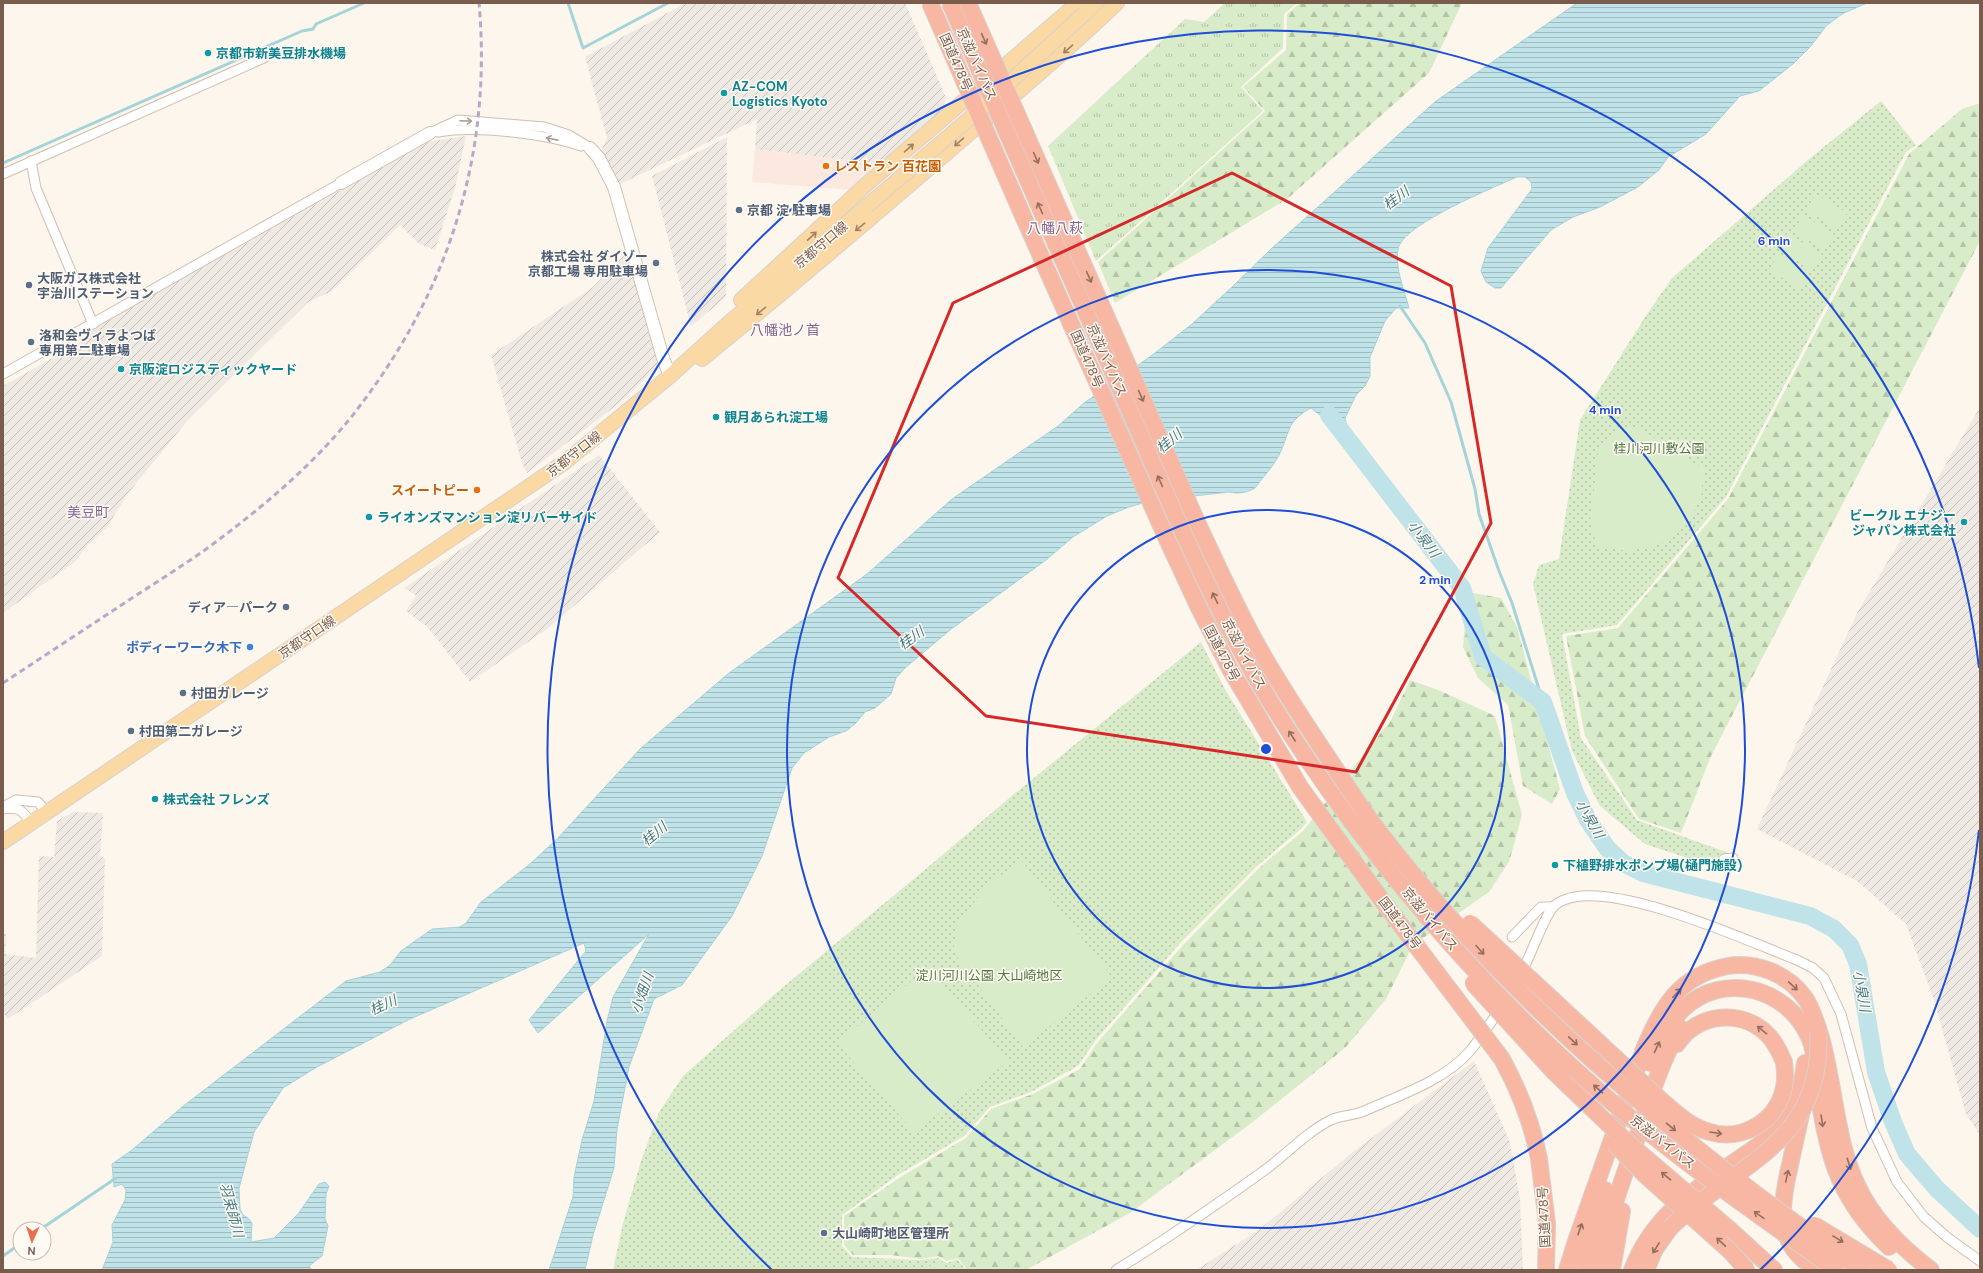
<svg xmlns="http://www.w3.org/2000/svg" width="1983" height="1273" viewBox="0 0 1983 1273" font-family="'DM Sans','Noto Sans JP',sans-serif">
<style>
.commercial{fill:#fde8e0}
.industrial{fill:url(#industrial-furrows)}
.grass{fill:url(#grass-tufts)}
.forest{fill:url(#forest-firs)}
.park{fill:url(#park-dots)}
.pitch{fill:#d8ecc9}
.water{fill:url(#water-rules);stroke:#a5d3da}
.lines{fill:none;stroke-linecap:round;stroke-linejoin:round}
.stream{stroke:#a5d3da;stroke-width:3}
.river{stroke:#bfe3e8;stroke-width:18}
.street-casing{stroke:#d1beb0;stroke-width:11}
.secondary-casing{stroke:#d6c0b0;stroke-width:14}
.primary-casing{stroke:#dad1cd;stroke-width:16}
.highway-casing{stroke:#dad1cd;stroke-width:18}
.street{stroke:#fff;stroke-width:9}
.secondary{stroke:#fff;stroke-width:12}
.primary{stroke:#fbd9a5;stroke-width:14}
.highway{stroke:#f7b7a3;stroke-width:16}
.rail{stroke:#b9a8c9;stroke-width:3;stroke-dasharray:6 4;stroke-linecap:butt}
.primary-bridge-casing{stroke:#dad1cd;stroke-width:16;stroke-linecap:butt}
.highway-bridge-casing{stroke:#dad1cd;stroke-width:18;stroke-linecap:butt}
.primary-bridge{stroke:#fbd9a5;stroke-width:14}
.highway-bridge{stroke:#f7b7a3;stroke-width:16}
.oneway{stroke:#936e5e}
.oneway2{stroke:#a18267}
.oneway3{stroke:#af9d94}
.marked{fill:none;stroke:#d62828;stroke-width:3;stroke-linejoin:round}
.ring{fill:none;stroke:#1d4ed8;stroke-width:2}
.culture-dot{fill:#0f9aa8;stroke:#fffaf3;stroke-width:1.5}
.food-dot{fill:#e8710a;stroke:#fffaf3;stroke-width:1.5}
.service-dot{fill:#5c6f8a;stroke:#fffaf3;stroke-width:1.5}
.shop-dot{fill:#3f7fe0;stroke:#fffaf3;stroke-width:1.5}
.labels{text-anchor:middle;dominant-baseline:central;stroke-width:3;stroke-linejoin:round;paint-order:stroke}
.culture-label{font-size:13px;font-weight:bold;fill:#0d838f;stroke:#fffaf3;text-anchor:start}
.street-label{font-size:13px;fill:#7a5c4d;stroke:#fffaf3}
.food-label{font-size:13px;font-weight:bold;fill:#c56008;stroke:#fffaf3;text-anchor:start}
.service-label{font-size:13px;font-weight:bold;fill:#4e5e75;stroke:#fffaf3;text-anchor:start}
.park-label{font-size:13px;fill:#537a41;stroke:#fffaf3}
.shop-label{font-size:13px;font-weight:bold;fill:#366cbe;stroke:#fffaf3;text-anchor:end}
.water-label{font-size:14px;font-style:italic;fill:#437c86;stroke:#fffaf3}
.neighbourhood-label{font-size:14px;fill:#846695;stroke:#fffaf3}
.centre{fill:#1d4ed8;stroke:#fffaf3;stroke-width:2}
.ring-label{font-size:12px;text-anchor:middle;font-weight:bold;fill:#1d4ed8;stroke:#fffaf3;stroke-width:3;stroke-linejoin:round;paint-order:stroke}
</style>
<defs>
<pattern id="industrial-furrows" width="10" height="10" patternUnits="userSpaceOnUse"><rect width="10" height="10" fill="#efe9e4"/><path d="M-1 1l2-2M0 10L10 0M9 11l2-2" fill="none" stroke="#c7c0bb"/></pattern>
<pattern id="grass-tufts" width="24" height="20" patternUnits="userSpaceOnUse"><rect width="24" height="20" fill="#d8ecc9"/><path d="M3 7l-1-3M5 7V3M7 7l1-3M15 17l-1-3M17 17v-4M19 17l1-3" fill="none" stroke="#b4c2a5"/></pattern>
<pattern id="forest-firs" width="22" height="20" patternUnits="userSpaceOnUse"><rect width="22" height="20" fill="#d8ecc9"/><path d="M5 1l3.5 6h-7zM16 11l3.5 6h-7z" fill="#b4c2a5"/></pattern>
<pattern id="park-dots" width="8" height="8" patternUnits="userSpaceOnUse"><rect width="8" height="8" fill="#d8ecc9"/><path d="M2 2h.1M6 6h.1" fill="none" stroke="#b4c2a5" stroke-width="1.8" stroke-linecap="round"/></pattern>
<pattern id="water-rules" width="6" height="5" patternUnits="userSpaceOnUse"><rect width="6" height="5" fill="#bfe3e8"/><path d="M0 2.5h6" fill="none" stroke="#a0bbbe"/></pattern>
</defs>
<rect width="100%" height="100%" fill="#fdf6ec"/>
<polygon class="commercial" points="755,149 880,164 850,190 752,182"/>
<g class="industrial">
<polygon points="686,3 905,3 946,97 943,111 880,164 755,149 757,119 616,186 601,151 607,138 585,57"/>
<polygon points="466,136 455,188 435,250 419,244 400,225 332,291 307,303 188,420 129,492 107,527 85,548 76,561 3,613 3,386 88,338 90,331 426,142"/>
<polygon points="727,137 726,297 691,326 652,176"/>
<polygon points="626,253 658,366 621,402 527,473 522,463 491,355 593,287"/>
<polygon points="1980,407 1980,1135 1966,1114 1934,1000 1906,924 1857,881 1757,829 1858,611"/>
<polygon points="599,455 660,532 547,629 470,682 434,635 426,626 406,611 416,595 404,588"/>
<polygon points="73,812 103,813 100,857 105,858 102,956 8,1019 3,1012 3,934 6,934 5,954 36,958 39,856 54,857 57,821"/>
<polygon points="1474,1061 1510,1142 1520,1199 1523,1270 1196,1270 1260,1229 1353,1152"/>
</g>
<polygon class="grass" points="1225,3 1297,3 1284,14 1283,48 1241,87 1263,111 1096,261 1048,146 1185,19 1204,22"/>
<g class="forest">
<polygon points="1300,3 1462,3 1429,73 1287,199 1115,303 1098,262 1265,111 1243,87 1286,50 1287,14"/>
<polygon points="1980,103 1980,241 1711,756 1681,833 1639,819 1585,736 1566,636 1618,628 1728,499 1909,154 1962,109"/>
<polygon points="1473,593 1501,598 1517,627 1560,789 1552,804 1523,786 1508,705 1478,678 1463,647 1466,612"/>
<polygon points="1410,680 1441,691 1495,716 1522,815 1509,862 1489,892 1413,945 1386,999 1345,1048 1254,1121 1130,1213 1026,1270 967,1270 958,1258 947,1261 938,1256 920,1259 891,1255 853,1255 844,1245 844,1216 899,1178 966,1138 991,1109 1033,1094 1080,1069 1097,1043 1184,944 1259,868 1303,831 1391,720"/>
</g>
<g class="park">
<polygon points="1881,101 1916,145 1906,152 1726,497 1617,625 1562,634 1581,738 1637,820 1726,852 1731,864 1709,865 1645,844 1600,806 1572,751 1533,584 1539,565 1559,559 1580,420 1647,314 1672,278 1809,159"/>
<polygon points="1201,642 1226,691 1307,822 1301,829 1257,866 1182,941 1095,1041 1078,1066 1031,1092 990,1107 964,1136 898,1175 842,1215 842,1246 852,1257 920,1260 938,1258 947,1263 957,1259 966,1270 613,1270 623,1223 641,1161 659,1112 683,1076 776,993 927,868 1008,799"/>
</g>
<g class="pitch">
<polygon points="1816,194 1847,213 1837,229 1806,210"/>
<polygon points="1803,215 1834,234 1824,250 1793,231"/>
<polygon points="1790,235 1822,254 1812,270 1781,251"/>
<polygon points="1779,253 1810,272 1800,289 1769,270"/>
<polygon points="1619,427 1637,427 1704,469 1701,499 1685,526 1659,545 1629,551 1597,547 1590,522 1599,447"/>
<polygon points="1021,860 1112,977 1023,1047 953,951 958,923 987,886"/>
<polygon points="927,968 1009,1061 914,1132 837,1043"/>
<polygon points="942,1261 946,1270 920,1270"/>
</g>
<path class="water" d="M1577 3H1867L1842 14 1826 26 1811 46 1793 64 1759 91 1740 96 1706 134 1668 157 1659 170 1638 187 1600 207 1573 217 1551 230 1501 288H1495L1486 282 1481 271 1488 248 1532 189 1531 182 1525 177H1517C1493 188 1403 224 1398 249 1395 269 1404 289 1409 308H1396L1385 321 1370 357V376L1365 386 1356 395 1345 418 1348 431 1338 437 1321 416 1311 408C1285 422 1290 434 1279 455 1273 467 1263 477 1255 488 1246 493 1239 494 1229 492L1150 501 1129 507 1107 516 1073 537 1046 560 950 630 905 668 896 678 891 694 875 708 865 712 855 724 846 731 829 737 804 753 792 768 762 856 732 916 682 985 654 999 629 1067 617 1129 614 1168 593 1235 585 1270H549L573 1197 574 1177 582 1140 594 1101 607 1021 613 997 649 934 538 1033 529 1020 586 951 584 943 408 1020 317 1067 283 1088 254 1132 239 1188 240 1209 243 1215 248 1218 252 1223 251 1242 274 1238 298 1214 319 1184 325 1182 329 1186 326 1194 325 1219 328 1226 322 1256 309 1266 312 1270H102L113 1242 112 1225 125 1200 126 1190 122 1184 114 1187 112 1164 132 1150 182 1107 346 981 380 972 390 965 401 951 432 929 460 927 466 923 481 902 530 864 557 839 641 748 729 673 867 574 952 499 1058 426 1084 403 1151 356 1192 324 1233 286 1272 248 1436 101Z"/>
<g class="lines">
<g class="stream">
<polyline points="568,3 583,48 668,3"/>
<polyline points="3,163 302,31 313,29 316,24 364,3"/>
<polyline points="1400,306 1425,343 1451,402 1475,489 1479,514 1499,571 1512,603 1543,702"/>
<polyline points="41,1229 116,1178"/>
<polyline points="3,1256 20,1244"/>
</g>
<polyline class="river" points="1329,415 1462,588 1483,657 1543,702 1575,793 1588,820 1607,848 1623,863 1643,873 1810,916 1834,929 1850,945 1858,964 1876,1072 1893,1122 1907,1154 1937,1189 1980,1229"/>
<defs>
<g id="street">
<path d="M438 132C475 125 545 134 581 146"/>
<polyline points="430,133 458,120 544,127 569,135 590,148"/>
<polyline points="31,161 36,188 93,324"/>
<polyline points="3,174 264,58"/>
<polyline points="3,374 341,183"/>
<polyline points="3,807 16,800 38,802 47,813"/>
<path d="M3 809C19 806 23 811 31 823"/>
<polyline points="1724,859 1733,858"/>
<polyline points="1512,937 1541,907 1553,907"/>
<path d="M1116 1270C1167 1239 1216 1205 1265 1170 1287 1154 1307 1131 1333 1119 1340 1116 1353 1115 1362 1112 1397 1096 1444 1081 1469 1052 1491 1026 1510 993 1526 963 1535 945 1541 925 1552 908 1554 905 1561 901 1564 900 1612 879 1748 941 1797 960L1813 968 1824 978 1841 1014 1872 1128 1897 1182 1924 1217 1948 1238 1980 1261"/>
</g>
<g id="secondary">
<polyline points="590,148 599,158 614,187 663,358 670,376"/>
<polyline points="341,183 430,133"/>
</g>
<g id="primary">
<polyline points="1085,13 1096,3"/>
<polyline points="741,300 868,183 1078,3"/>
<path d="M702 359C783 293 863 225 942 157 1001 106 1061 57 1117 3"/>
<polyline points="3,842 565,462 670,376 732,320 867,206"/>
</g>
<g id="highway">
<path d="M1677 1044C1697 1013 1742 1008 1768 1035 1776 1043 1780 1053 1784 1062"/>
<path d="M1650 1063C1658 1043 1667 1024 1683 1009 1723 971 1787 987 1809 1037 1817 1055 1816 1077 1819 1096 1828 1160 1841 1201 1889 1247"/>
<path d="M1802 1110C1798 1128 1794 1147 1790 1165 1780 1206 1774 1247 1819 1270"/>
<polyline points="1539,1159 1547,1223 1546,1270"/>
<polyline points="1728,1228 1774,1270"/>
<path d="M1567 1270 1576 1241 1644 1049C1662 1007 1679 975 1728 966 1756 961 1788 974 1805 998 1812 1008 1816 1022 1820 1034 1835 1084 1835 1140 1858 1187 1874 1221 1902 1248 1931 1270"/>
<polyline points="1584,1270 1605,1190"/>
<path d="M1597 1270C1605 1228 1620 1187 1634 1147 1647 1107 1659 1065 1680 1028"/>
<polyline points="1612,1270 1622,1211"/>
<path d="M1632 1270C1652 1218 1690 1193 1734 1162 1761 1144 1784 1130 1797 1099 1802 1088 1803 1075 1805 1063"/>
<polyline points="1646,1270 1655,1249 1670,1228"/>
</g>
</defs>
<use href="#street" class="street-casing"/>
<use href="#secondary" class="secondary-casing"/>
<use href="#primary" class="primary-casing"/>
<use href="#highway" class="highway-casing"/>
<use href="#street" class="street"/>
<use href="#secondary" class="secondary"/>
<use href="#primary" class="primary"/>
<use href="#highway" class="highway"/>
<path class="rail" d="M3 683C44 656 85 629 126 602 158 581 191 561 221 538 274 498 326 453 365 399 452 282 492 148 479 3"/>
<defs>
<polyline id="primary-bridge" points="867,206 978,111 1085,13"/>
<g id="highway-bridge">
<path d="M930 3 1027 225 1166 537 1199 608 1230 669 1300 787 1381 899 1502 1059C1520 1092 1532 1123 1539 1159"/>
<path d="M950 3C1009 138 1069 274 1129 409 1175 515 1220 624 1283 722 1374 864 1485 994 1614 1104 1685 1164 1761 1217 1836 1270"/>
<path d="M968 3 1197 522C1217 565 1237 609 1260 650 1284 692 1310 731 1337 771 1349 789 1361 808 1374 825 1506 1000 1682 1147 1862 1270"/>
<path d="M1470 923 1661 1100C1676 1113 1690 1127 1710 1132 1743 1142 1778 1120 1784 1087 1786 1079 1785 1070 1784 1062"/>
<polyline points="1473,983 1554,1072 1626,1141 1728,1228"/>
<polyline points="1614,1143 1644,1174 1730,1251 1747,1270"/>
<polyline points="1814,1225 1889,1270"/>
<path d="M1670 1228C1737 1162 1825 1144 1818 1031"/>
</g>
</defs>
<use href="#primary-bridge" class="primary-bridge-casing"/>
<use href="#highway-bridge" class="highway-bridge-casing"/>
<use href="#primary-bridge" class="primary-bridge"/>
<use href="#highway-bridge" class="highway-bridge"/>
</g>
<defs><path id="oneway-shaft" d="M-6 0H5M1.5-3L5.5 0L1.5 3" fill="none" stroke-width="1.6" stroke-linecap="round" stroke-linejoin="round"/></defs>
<g class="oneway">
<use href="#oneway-shaft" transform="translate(984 39) rotate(66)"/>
<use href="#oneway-shaft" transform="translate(1036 158) rotate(66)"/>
<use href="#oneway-shaft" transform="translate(1040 208) rotate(-114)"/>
<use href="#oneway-shaft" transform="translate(1089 277) rotate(66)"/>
<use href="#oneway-shaft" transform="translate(1141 396) rotate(66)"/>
<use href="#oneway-shaft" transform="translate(1160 481) rotate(-114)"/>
<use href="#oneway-shaft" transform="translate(1215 598) rotate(-116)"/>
<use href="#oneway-shaft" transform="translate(1292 736) rotate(-123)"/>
<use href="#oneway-shaft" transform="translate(1480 950) rotate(48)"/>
<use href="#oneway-shaft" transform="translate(1793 986) rotate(43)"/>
<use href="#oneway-shaft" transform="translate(1677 993) rotate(-46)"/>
<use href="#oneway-shaft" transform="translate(1762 1030) rotate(-141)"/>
<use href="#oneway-shaft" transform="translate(1573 1041) rotate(43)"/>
<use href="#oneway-shaft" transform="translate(1657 1047) rotate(-65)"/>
<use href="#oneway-shaft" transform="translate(1598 1089) rotate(-139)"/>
<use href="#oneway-shaft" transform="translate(1822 1121) rotate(81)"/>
<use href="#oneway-shaft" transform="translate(1671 1127) rotate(39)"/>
<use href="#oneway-shaft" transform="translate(1716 1133) rotate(9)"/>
<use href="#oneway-shaft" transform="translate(1849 1164) rotate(73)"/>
<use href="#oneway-shaft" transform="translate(1666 1176) rotate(-140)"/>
<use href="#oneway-shaft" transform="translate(1787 1176) rotate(-77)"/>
<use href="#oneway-shaft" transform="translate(1759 1215) rotate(-145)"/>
<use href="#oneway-shaft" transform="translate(1580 1229) rotate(-70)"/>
<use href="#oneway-shaft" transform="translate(1838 1239) rotate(31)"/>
<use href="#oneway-shaft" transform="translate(1721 1242) rotate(-137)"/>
<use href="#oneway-shaft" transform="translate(1656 1248) rotate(122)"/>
</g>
<g class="oneway2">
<use href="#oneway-shaft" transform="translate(1068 49) rotate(139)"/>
<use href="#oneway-shaft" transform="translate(959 142) rotate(139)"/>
<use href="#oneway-shaft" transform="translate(909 148) rotate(-41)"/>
<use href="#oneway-shaft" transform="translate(860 227) rotate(141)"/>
<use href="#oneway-shaft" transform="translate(812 236) rotate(-43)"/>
<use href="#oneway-shaft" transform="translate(761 311) rotate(141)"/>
</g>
<g class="oneway3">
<use href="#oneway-shaft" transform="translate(466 121) rotate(2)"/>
<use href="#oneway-shaft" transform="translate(552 139) rotate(-169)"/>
</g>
<path class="marked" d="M1232 173 1451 286 1491 523 1356 772 986 716 838 578 953 303Z"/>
<g class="ring">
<circle cx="1266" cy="749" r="239"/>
<circle cx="1266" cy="749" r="479"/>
<path d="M1979 830A718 718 0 0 1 1760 1270M772 1270A718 718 0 1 1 1979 668"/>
</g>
<g class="culture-dot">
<circle cx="208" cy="53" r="4"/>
<circle cx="724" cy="93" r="4"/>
<circle cx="121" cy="369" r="4"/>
<circle cx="716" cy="417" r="4"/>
<circle cx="369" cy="517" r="4"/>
<circle cx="1964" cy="522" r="4"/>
<circle cx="155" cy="799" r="4"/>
<circle cx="1555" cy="865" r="4"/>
</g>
<g class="food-dot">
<circle cx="826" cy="166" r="4"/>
<circle cx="477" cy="490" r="4"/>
</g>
<g class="service-dot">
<circle cx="739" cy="210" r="4"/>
<circle cx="656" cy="263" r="4"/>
<circle cx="29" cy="285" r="4"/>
<circle cx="31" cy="342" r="4"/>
<circle cx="286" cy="607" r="4"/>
<circle cx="183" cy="693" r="4"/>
<circle cx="131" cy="731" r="4"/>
<circle cx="824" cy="1233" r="4"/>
</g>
<circle class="shop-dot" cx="250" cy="647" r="4"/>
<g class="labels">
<g class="culture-label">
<text x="216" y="53">京都市新美豆排水機場</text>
<text x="732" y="86">AZ-COM<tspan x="732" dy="15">Logistics Kyoto</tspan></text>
<text x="129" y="369">京阪淀ロジスティックヤード</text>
<text x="724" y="417">観月あられ淀工場</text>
<text x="1956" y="515" text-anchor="end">ビークル エナジー<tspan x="1956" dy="15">ジャパン株式会社</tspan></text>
<text x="377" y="517">ライオンズマンション淀リバーサイド</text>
<text x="163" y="799">株式会社 フレンズ</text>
<text x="1563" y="865">下植野排水ポンプ場(樋門施設)</text>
</g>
<g class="street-label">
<text transform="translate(956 62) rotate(66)">国道478号</text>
<text transform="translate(977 64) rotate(66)">京滋バイパス</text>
<text transform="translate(821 245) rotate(-40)">京都守口線</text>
<text transform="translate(1087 359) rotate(66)">国道478号</text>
<text transform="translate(1107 360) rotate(66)">京滋バイパス</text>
<text transform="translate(574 454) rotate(-38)">京都守口線</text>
<text transform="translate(307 637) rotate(-34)">京都守口線</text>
<text transform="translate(1222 653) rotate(62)">国道478号</text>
<text transform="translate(1244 654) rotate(62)">京滋バイパス</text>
<text transform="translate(1430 919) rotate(50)">京滋バイパス</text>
<text transform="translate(1400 923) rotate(53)">国道478号</text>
<text transform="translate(1663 1142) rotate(38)">京滋バイパス</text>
<text transform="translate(1544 1217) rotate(-93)">国道478号</text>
</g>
<g class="food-label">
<text x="834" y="166">レストラン 百花園</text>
<text x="469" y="490" text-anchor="end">スイートピー</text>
</g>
<g class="service-label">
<text x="747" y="210">京都 淀 駐車場</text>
<text x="648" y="256" text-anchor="end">株式会社 ダイゾー<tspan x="648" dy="15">京都工場 専用駐車場</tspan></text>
<text x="37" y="278">大阪ガス株式会社<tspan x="37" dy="15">宇治川ステーション</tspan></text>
<text x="39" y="335">洛和会ヴィラよつば<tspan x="39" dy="15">専用第二駐車場</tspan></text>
<text x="278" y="607" text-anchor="end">ディア―パーク</text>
<text x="191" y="693">村田ガレージ</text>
<text x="139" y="731">村田第二ガレージ</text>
<text x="832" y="1233">大山崎町地区管理所</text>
</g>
<g class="park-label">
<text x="1659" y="448">桂川河川敷公園</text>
<text x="989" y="975">淀川河川公園 大山崎地区</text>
</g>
<g class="shop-label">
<text x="242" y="647">ボディーワーク木下</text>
</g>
<g class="water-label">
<text transform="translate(1396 198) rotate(-37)">桂川</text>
<text transform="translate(1169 441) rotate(-40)">桂川</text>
<text transform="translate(1424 539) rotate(53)">小泉川</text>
<text transform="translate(911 638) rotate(-35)">桂川</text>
<text transform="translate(1590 819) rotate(60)">小泉川</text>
<text transform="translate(654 834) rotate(-40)">桂川</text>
<text transform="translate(1862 991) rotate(80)">小泉川</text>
<text transform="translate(642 993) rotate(-71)">小畑川</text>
<text transform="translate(383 1005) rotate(-24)">桂川</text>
<text transform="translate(232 1210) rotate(75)">羽束師川</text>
</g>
<g class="neighbourhood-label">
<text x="1055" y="228">八幡八萩</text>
<text x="785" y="330">八幡池ノ首</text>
<text x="88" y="512">美豆町</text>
</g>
</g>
<circle cx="1266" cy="749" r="6" class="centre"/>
<g class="ring-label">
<text x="1774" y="245">6 min</text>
<text x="1605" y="414">4 min</text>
<text x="1435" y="584">2 min</text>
</g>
<rect width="1983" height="1273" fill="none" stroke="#7a5c4d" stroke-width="8"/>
<g transform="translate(32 1241) rotate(183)"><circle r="19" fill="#fffaf3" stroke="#cabbb1"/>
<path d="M0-3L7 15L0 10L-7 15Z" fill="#e76f51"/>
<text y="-6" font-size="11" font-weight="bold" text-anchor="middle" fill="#7a5c4d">N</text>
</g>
</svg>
